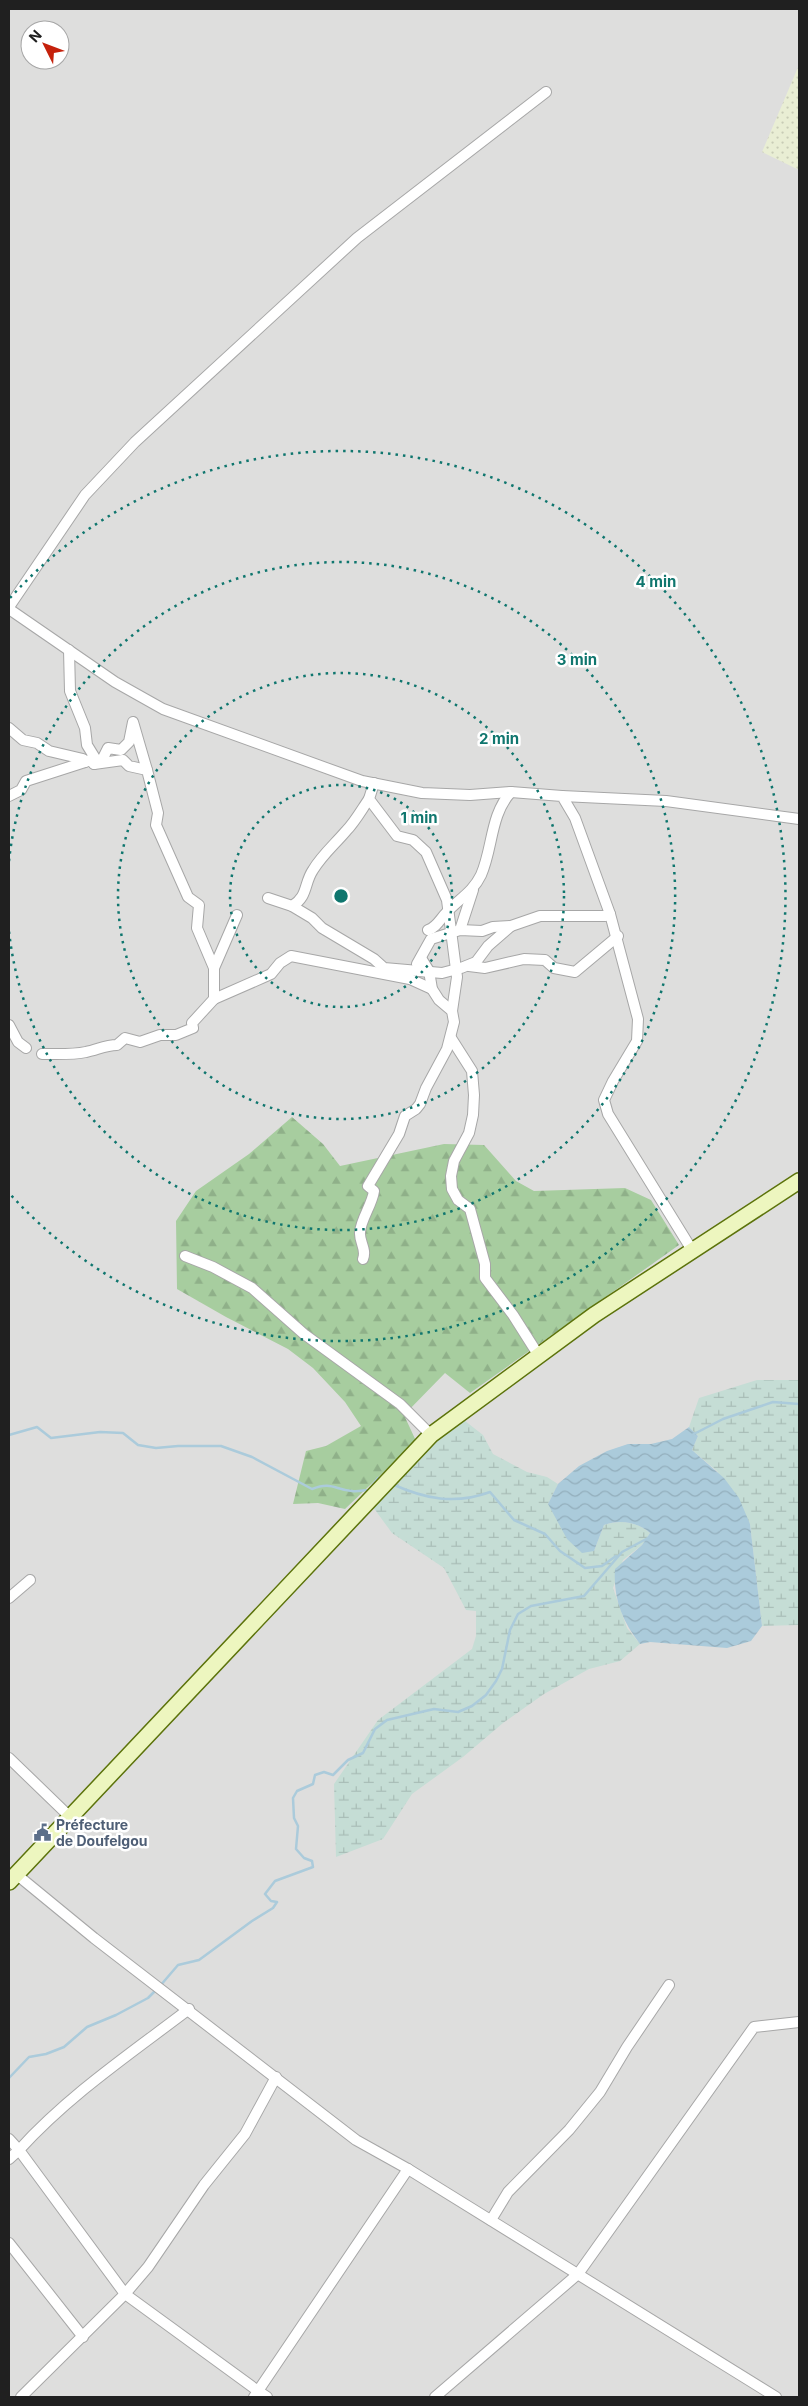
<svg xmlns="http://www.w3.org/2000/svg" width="808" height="2406" viewBox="0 0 808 2406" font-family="Inter,sans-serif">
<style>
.residential{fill:#dededd;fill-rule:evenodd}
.farmland{fill:url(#farmland-dots)}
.forest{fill:url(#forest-firs)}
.wetland{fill:url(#wetland-marsh)}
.water{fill:url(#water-waves)}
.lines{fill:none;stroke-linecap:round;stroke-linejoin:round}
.stream{stroke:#abcbdb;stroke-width:2.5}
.street-casing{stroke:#a7a7a7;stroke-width:12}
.secondary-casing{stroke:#5c730b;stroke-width:18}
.street{stroke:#fff;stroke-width:10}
.secondary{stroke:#edf6bf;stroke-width:15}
.ring{fill:none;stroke:#0f766e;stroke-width:2.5;stroke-dasharray:2.5 5}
.labels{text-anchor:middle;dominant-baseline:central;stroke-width:5;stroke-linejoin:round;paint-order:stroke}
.service-label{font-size:14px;font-weight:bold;fill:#4e5e75;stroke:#fff;text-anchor:start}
.centre{fill:#0f766e;stroke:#fff;stroke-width:2.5}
.ring-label{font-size:15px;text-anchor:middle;font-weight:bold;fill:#0f766e;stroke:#fff;stroke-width:5;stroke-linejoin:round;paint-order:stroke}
</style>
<defs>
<pattern id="farmland-dots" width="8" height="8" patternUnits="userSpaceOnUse" patternTransform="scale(1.25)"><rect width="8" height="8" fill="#e9eed4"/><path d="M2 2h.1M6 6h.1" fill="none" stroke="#c8ccb6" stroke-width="1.8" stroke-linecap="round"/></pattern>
<pattern id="forest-firs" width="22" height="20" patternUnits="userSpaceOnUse" patternTransform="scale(1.25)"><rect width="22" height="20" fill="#a7cd9f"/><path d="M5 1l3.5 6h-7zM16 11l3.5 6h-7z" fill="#8fb089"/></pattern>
<pattern id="wetland-marsh" width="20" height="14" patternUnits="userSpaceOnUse" patternTransform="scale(1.25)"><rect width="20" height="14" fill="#c5ddd5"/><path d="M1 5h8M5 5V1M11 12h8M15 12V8" fill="none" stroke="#a9bdb7"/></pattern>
<pattern id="water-waves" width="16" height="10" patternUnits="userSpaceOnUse" patternTransform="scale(1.25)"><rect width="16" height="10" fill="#abcbdb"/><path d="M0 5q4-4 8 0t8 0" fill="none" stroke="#93aebc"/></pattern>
</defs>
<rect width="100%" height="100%" fill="#f0eee8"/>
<path class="residential" d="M9 9H799V2397H9ZM30 30H60V60H30Z"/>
<polygon class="farmland" points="799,65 799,170 762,152"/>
<polygon class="forest" points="292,1117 323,1144 340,1166 444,1144 484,1145 516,1181 534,1191 625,1188 651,1200 679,1245 470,1393 445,1373 404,1415 416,1441 345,1509 318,1503 293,1504 306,1451 326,1446 361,1426 345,1402 313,1368 288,1349 226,1317 177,1289 176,1221 196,1191 249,1154"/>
<g class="wetland">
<polygon points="757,1380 799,1380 798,1625 762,1626 750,1524 717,1471 692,1450 698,1436 689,1427 699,1398"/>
<path d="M460 1417 483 1435 493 1454 527 1472 547 1477 558 1484 548 1504 594 1551 604 1525C621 1519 637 1522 650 1533L642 1545 623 1560 613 1588 627 1628 640 1644 620 1661 589 1669 544 1694 503 1723 463 1757 412 1794 383 1839 336 1857 334 1784 378 1720 472 1649 476 1636V1611L466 1610 444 1568 392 1533 370 1503Z"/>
</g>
<path class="water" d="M689 1427 698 1436 692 1450 724 1478 739 1498 750 1524 762 1626 751 1641 727 1648 650 1642 640 1644C622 1621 613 1598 615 1569L642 1545 650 1533C637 1522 620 1519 604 1525L594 1551 582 1553 567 1539 548 1504 558 1484 579 1466 607 1451 628 1444H651L672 1439Z"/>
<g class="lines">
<g class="stream">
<path d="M9 1435 37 1427 51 1438 100 1432 123 1433 138 1445 156 1448 178 1446H221L252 1457 312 1489C332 1481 335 1490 352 1491 358 1492 364 1490 369 1490L378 1478 382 1480"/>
<polyline points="692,1435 723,1419 773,1402 799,1404"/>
<path d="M392 1484C425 1499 455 1505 490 1492L514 1520 545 1534 560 1551 585 1568 602 1566 616 1556"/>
<polyline points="160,1986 178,1965 199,1960 252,1921 273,1908 277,1902 271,1901 265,1894 275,1881 313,1867 312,1861 304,1858 296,1849 298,1826 294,1818 293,1798 297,1791 313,1784 315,1775 324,1772 333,1775 348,1760 363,1753 375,1729 387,1720 434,1709 458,1712 472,1706 486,1695 496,1681 502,1669 510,1630 518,1614 531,1606 584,1596 622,1552 648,1538"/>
<polyline points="9,2078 29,2057 46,2054 64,2047 87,2027 116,2015 148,1998 156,1990"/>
</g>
<defs>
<g id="street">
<polyline points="9,607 85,495 135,442 357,238 546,92"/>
<polyline points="9,609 115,682 163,709 362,781 422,793 470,795 511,792 562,796 575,818 610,914 638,1019 637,1041 613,1081 604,1100 608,1114 692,1250"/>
<polyline points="69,650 70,691 85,728 87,745 95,758 94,764"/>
<polyline points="9,728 23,740 37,743 49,751 83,759 85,762 90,760 94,764 123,760 129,766 147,770 158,813 156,825 188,897 199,905 197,928 214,968"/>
<polyline points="94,763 103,758 108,748 121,750 129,742 133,722 147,770"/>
<polyline points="374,783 369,799 397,836 413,840 426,852 447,900 457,977 452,1011"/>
<polyline points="9,796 21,790 26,781 85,762"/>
<polyline points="562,796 666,801 799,819"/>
<polyline points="268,898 292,906 312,918 322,928 374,959 384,968 442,973 461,968 476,962 488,946 511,926"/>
<path d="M292 906C308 897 304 883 313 870 322 855 335 844 346 831 355 822 362 809 369 799"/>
<path d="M428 930C437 927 440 919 447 912 459 899 473 892 481 875 493 848 490 815 511 792"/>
<polyline points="460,930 473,890"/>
<polyline points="417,964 431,939 460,930 482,931 493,927 511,926 540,916 605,916 610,914"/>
<polyline points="469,966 485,968 524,959 545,960 554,968 575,972 618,936"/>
<polyline points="214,999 271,974 280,963 291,956 410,979 432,989"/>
<polyline points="9,1025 18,1042 26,1048"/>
<polyline points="451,1038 472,1071 474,1095 473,1115 469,1133 454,1161 451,1176 452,1189 458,1200 470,1209 485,1264 485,1278 513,1315 539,1356"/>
<path d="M42 1054C56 1054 72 1055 86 1052 97 1050 105 1045 117 1045L125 1038 140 1042 160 1035H176L193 1028 192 1023 214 999V968L237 915"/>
<polyline points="185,1256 213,1267 252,1288 304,1334 400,1404 431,1435"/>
<path d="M363 1259C367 1249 359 1242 360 1232 361 1219 372 1205 374 1191L368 1186 399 1134 405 1116 416 1109 420 1104 426 1088 447 1049 454 1022 452 1011 439 1000 432 989 429 971 421 958"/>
<polyline points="9,1598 30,1580"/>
<polyline points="9,1758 70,1817"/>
<polyline points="16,1874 94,1938 356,2140 408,2169 776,2397"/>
<path d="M189 2009C130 2054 69 2095 19 2150L125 2294 258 2391 408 2169"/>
<polyline points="9,2139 19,2150 9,2159"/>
<polyline points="491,2220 508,2192 569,2130 600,2092 627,2047 669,1985"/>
<polyline points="9,2243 83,2337"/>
<polyline points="21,2397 125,2294 148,2267 204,2185 245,2134 276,2077"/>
<polyline points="254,2397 258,2391 267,2397"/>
<polyline points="435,2397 578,2274 754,2027 799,2022"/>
</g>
<polyline id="secondary" points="9,1882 431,1435 594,1315 799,1181"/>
</defs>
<use href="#street" class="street-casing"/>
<use href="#secondary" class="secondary-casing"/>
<use href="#street" class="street"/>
<use href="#secondary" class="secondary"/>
</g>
<g class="ring">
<circle cx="341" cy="896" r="111"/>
<circle cx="341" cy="896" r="223"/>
<path d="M9 861A334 334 0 1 1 9 931"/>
<path d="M10 598A445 445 0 1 1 10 1194"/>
</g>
<defs>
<symbol id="civic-bare" viewBox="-9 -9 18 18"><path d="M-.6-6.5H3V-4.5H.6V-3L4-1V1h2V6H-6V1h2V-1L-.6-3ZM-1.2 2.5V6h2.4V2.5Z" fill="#5c6f8a" stroke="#fff" stroke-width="2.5" paint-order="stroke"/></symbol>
</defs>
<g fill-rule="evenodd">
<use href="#civic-bare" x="30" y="1820" width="25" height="25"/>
</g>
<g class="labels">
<g class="service-label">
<text x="56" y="1824">Préfecture<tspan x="56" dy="16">de Doufelgou</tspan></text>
</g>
</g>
<circle cx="341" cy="896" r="8" class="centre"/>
<g class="ring-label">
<text x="656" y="587">4 min</text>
<text x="577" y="665">3 min</text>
<text x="499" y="744">2 min</text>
<text x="419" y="823">1 min</text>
</g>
<rect width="808" height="2406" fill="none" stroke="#202020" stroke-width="20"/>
<g transform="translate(45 45) rotate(312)"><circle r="24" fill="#ffffff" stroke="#a6a6a6"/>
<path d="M0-4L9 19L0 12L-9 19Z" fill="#c5210b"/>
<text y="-8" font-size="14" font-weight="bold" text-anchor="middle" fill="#202020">N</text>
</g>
</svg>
